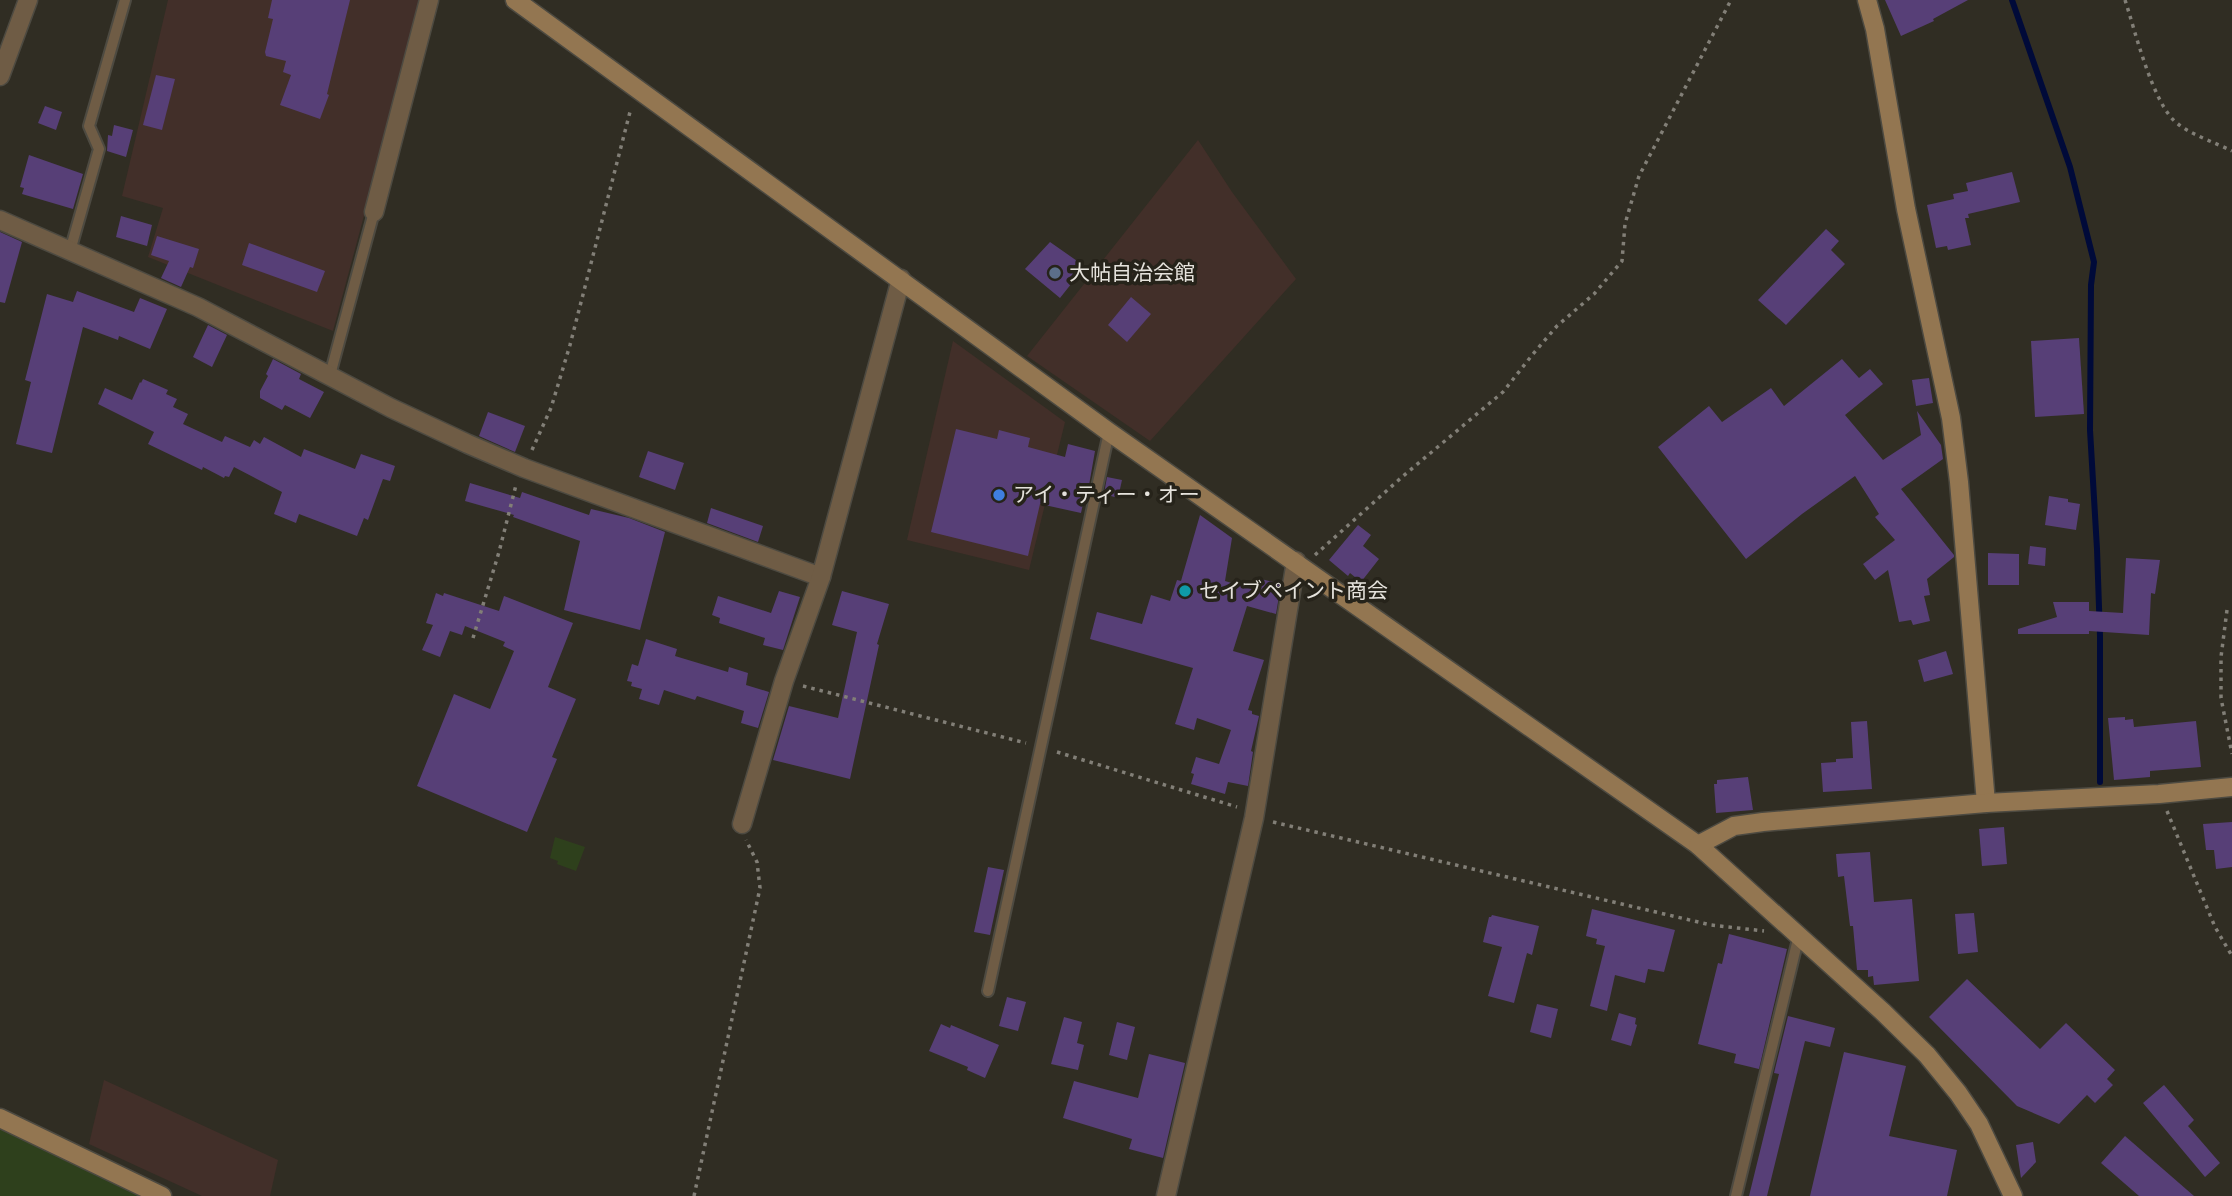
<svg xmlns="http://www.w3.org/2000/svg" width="2232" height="1196" viewBox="0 0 2232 1196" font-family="'Alegreya Sans','Noto Sans JP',sans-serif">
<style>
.industrial{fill:#422f29}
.green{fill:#2e401c}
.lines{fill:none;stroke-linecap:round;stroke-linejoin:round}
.stream{stroke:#000a39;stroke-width:6}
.building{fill:#573f77}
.lane-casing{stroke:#4d4a41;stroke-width:14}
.street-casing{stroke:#4d4a41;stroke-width:21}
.secondary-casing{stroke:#4d4a41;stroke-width:21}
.path{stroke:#827f77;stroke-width:3.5;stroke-dasharray:3.5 5;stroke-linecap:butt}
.lane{stroke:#6f5c45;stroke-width:10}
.street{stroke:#6f5c45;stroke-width:18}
.secondary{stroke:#937651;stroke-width:18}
.service-dot{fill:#5c6f8a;stroke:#26231a;stroke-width:2.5}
.shop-dot{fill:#3f7fe0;stroke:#26231a;stroke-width:2.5}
.culture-dot{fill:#0f9aa8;stroke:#26231a;stroke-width:2.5}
.labels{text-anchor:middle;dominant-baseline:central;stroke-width:7;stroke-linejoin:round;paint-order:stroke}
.poi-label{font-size:21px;fill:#e5e2dc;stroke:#26231a;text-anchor:start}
</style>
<rect width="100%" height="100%" fill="#302d23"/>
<g class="industrial">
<polygon points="168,0 422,0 333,331 148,257 163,208 122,196"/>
<polygon points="1198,140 1232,192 1296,279 1150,441 1027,356"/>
<polygon points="953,341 1065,422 1029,570 907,540"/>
<polygon points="104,1080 278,1160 270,1196 202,1196 89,1144"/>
</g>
<g class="green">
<polygon points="555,837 585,847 576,871 557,864 558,861 550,858"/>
<polygon points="0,1129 139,1196 0,1196"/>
</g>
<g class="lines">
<polyline class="stream" points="2012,0 2070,167 2094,262 2091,285 2090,430 2097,549 2100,636 2100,782"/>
</g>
<g class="building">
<polygon points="272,0 350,0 327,94 329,95 320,119 280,105 291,75 283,72 286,61 266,56 265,52 273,19 268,18"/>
<polygon points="1885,0 1968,0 1933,19 1934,21 1901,36"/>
<polygon points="156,75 175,79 162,130 143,125"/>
<polygon points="45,106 62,112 56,130 38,123"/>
<polygon points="114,125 133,130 126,157 107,151 108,135 112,136"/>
<polygon points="29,155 83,174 73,209 22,194 24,188 20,187"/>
<polygon points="2012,172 2020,202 1968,214 1969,218 1965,218 1971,245 1948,250 1947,246 1936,248 1927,205 1954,199 1953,194 1968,191 1966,183"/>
<polygon points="121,216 152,225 147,246 116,237"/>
<polygon points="1826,229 1839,241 1831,250 1845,264 1786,325 1758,300"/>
<polygon points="0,232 22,242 5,303 0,302"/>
<polygon points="157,236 199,249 193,268 190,267 181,287 161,278 169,261 151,255"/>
<polygon points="1050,242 1080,263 1078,265 1083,269 1060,298 1025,269"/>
<polygon points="249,243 325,271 317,292 242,265"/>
<polygon points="77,291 134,312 140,298 167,309 150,349 119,336 118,340 83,327 52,453 16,444 31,382 25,380 47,294 73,302"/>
<polygon points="1131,297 1151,314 1127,342 1108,325"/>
<polygon points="208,325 227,335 212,367 193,357"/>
<polygon points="2079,338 2084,414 2035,417 2031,341"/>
<polygon points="273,359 301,374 299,379 324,392 310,418 285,405 282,410 260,398 260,391 268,376 266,374"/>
<polygon points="1842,359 1859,378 1870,369 1883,384 1845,415 1883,460 1921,435 1917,411 1941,445 1943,459 1901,489 1954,555 1954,557 1927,579 1930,595 1924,596 1930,621 1913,625 1911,620 1899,622 1888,570 1875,580 1863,564 1895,540 1875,517 1879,514 1855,476 1802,514 1746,559 1658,447 1709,406 1722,422 1771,388 1784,406"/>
<polygon points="1929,378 1933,403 1916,406 1912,380"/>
<polygon points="143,379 168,390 166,394 177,399 173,407 188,414 183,424 222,442 225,436 250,447 254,440 260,444 264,437 301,457 304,449 355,469 361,454 395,466 390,481 383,479 368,520 364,518 357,536 299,514 296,523 274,514 282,492 234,467 229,477 225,476 224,478 203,467 202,470 148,444 154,432 98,404 105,388 132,400 140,382 141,383"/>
<polygon points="488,412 525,426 515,452 479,436"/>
<polygon points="956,429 997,439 999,430 1030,438 1028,447 1065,457 1068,444 1095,451 1088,491 1086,490 1081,513 1040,504 1028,556 931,532"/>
<polygon points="648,451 684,463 675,490 639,477"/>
<polygon points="1107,477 1122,480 1118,498 1104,494"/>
<polygon points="470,483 520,498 522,492 589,515 591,509 629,518 665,532 640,630 564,610 580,541 513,517 514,515 465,501"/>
<polygon points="2049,496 2068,499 2068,502 2080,504 2076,530 2045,525"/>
<polygon points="711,508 763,526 758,542 707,523"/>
<polygon points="1200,515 1232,538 1225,581 1258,591 1261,579 1281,584 1276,614 1247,606 1233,651 1264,660 1248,710 1252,711 1252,714 1259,716 1251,751 1253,752 1248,786 1228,782 1225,794 1191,784 1194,774 1191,773 1196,757 1219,764 1231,730 1197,718 1194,730 1175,724 1193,668 1090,639 1097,612 1142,624 1151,595 1170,601 1177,580 1181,581"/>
<polygon points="1358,525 1371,535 1363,546 1379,559 1361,582 1350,573 1348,576 1329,560"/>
<polygon points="2030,546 2046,548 2045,566 2028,564"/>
<polygon points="1988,553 2019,554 2019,585 1988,585"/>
<polygon points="2126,558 2160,560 2155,594 2151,593 2149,635 2089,631 2089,634 2018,634 2018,629 2057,617 2053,602 2089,602 2089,611 2123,613"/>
<polygon points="779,591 800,597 783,650 763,645 765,638 719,623 720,618 712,615 718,596 771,613"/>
<polygon points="842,591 889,604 877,644 879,645 850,779 773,760 789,706 838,718 857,632 832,625"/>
<polygon points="436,593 443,596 444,593 499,611 504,596 573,623 548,687 576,699 552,757 557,759 527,832 417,786 454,694 490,709 514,651 503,646 505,642 465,626 462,635 450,631 440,657 422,650 433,625 426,623"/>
<polygon points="646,639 677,649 675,656 728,672 729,667 748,673 746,685 769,692 758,728 741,723 744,711 697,696 695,700 664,690 659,705 639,699 642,689 631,686 632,682 627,681 632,664 638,666"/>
<polygon points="1946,651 1953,674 1924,682 1918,660"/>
<polygon points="2125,717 2125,720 2133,719 2134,727 2196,721 2201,767 2150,771 2150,777 2114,780 2108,718"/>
<polygon points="1867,721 1872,789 1823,792 1821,763 1836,762 1836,759 1853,758 1851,722"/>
<polygon points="1748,777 1753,810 1716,813 1714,784 1717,784 1717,780"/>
<polygon points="2232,822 2232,867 2216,869 2214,850 2206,850 2203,824"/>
<polygon points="2004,827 2007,864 1982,866 1979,829"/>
<polygon points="1870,852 1874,902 1912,899 1919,981 1874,985 1873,976 1868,977 1868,970 1857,970 1853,926 1850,926 1844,876 1838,877 1836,854"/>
<polygon points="988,867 1004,870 990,935 974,932"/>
<polygon points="1592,909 1675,930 1664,972 1648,969 1645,983 1615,975 1607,1011 1590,1006 1605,946 1596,944 1597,939 1586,936"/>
<polygon points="1974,913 1978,952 1958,954 1955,914"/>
<polygon points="1492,915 1539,926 1532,955 1527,953 1514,1003 1488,996 1502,947 1483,942 1489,917 1491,917"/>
<polygon points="1729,934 1787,949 1759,1069 1734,1063 1736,1054 1698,1044 1718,963 1722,964"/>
<polygon points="1967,979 2040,1049 2066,1023 2115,1070 2107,1079 2113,1085 2095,1103 2087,1095 2059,1124 2017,1106 1929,1017"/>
<polygon points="1007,997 1026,1002 1018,1031 999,1026"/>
<polygon points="1537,1004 1558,1009 1551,1038 1530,1032"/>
<polygon points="1619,1013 1636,1018 1635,1024 1637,1025 1631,1046 1611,1040"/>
<polygon points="1788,1016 1835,1028 1830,1047 1805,1041 1767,1196 1749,1196 1779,1074 1774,1073"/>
<polygon points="1064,1017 1082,1022 1077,1043 1084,1045 1078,1070 1051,1064"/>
<polygon points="1117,1022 1135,1027 1127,1060 1109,1055"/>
<polygon points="941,1024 950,1028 951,1025 999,1045 985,1078 967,1070 968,1067 929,1051"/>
<polygon points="1844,1052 1906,1066 1889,1136 1957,1150 1947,1196 1810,1196"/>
<polygon points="1149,1054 1185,1063 1163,1158 1129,1149 1132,1139 1063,1118 1074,1081 1138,1098"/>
<polygon points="2164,1085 2194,1120 2188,1126 2220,1163 2205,1177 2143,1103"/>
<polygon points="2125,1136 2194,1196 2139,1196 2101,1163"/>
<polygon points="2033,1142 2036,1162 2021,1178 2016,1145"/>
</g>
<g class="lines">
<defs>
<g id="lane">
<polyline points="70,251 99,149 89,126 125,0"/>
<polyline points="330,375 374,212"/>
<polyline points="988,991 1109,432"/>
<polyline points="1736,1196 1799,935"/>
</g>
<g id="street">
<polyline points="0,76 28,0"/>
<polyline points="374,212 429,0"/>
<polyline points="0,220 198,307 391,408 468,444 524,468 821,577"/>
<polyline points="742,824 784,681 821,577 901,279"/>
<polyline points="1166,1196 1254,818 1296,561"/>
</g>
<g id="secondary">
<polyline points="515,0 1109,432 1698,845 1883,1012 1927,1055 1958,1093 1979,1124 2013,1196"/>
<polyline points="1867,0 1875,29 1906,209 1951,418 1959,482 1986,803"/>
<polyline points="1698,845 1734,826 1763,822 1986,803 2159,794 2232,787"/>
<polyline points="0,1118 162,1196"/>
</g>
</defs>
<use href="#lane" class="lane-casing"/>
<use href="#street" class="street-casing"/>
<use href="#secondary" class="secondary-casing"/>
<g class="path">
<path d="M2125 0C2135 30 2153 106 2178 124 2192 135 2216 143 2232 151"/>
<polyline points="532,450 551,408 570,345 631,108"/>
<polyline points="1315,555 1402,477 1503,392 1533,354 1557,326 1594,294 1622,261 1625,224 1639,176 1731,0"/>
<polyline points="2227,610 2221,657 2221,698 2232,754"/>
<polyline points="473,638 499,552 516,485"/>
<polyline points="803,686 1026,743"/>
<polyline points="1057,752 1237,807"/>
<polyline points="2167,811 2215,927 2232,956"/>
<polyline points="1273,822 1711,925 1764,931"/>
<polyline points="694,1196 760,888 757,862 746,840"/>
</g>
<use href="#lane" class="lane"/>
<use href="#street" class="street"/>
<use href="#secondary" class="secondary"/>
</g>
<circle class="service-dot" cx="1055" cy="273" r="7"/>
<circle class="shop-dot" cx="999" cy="495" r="7"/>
<circle class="culture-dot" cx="1185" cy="591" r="7"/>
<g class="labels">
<g class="poi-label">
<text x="1069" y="273">大帖自治会館</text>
<text x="1013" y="495">アイ・ティー・オー</text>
<text x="1199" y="591">セイブペイント商会</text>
</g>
</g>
</svg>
